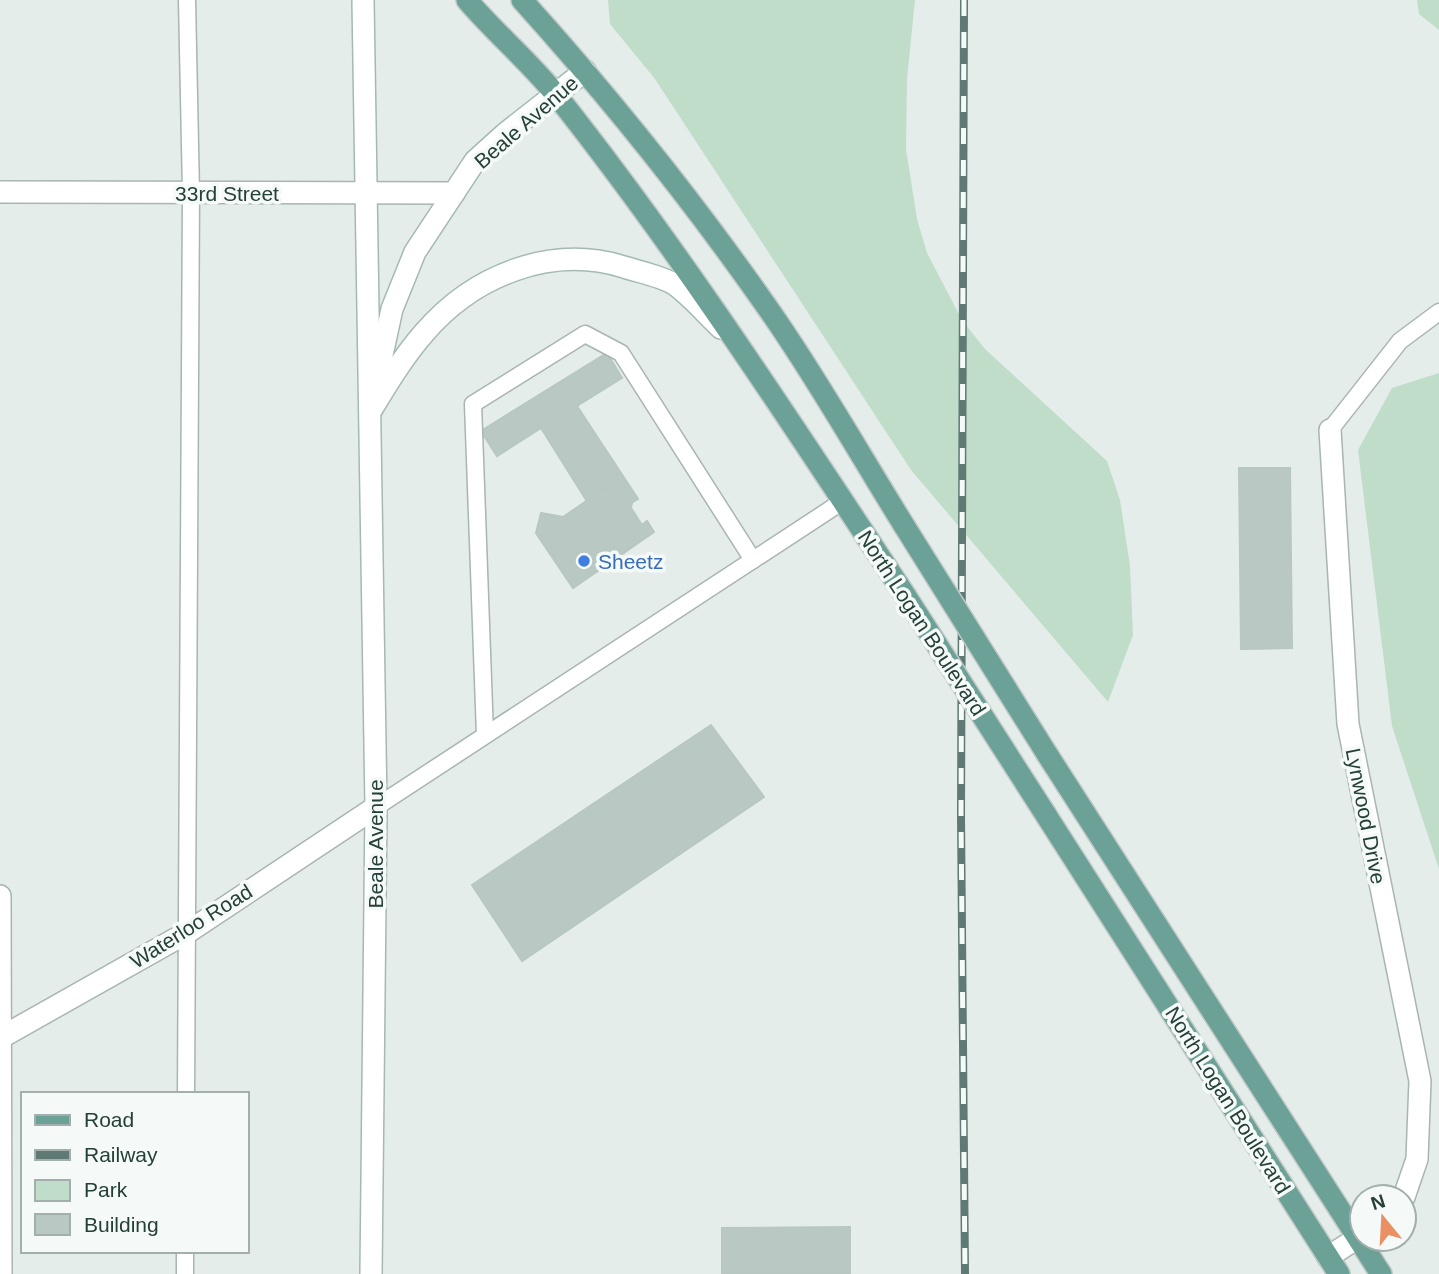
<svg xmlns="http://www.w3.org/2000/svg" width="1439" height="1274" viewBox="0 0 1439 1274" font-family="Helvetica,sans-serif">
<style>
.green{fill:#bfddc9}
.building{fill:#bac8c3;stroke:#b7c7c1;stroke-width:2}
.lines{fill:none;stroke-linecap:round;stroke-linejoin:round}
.service-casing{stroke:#a8b5b1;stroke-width:19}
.minor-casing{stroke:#a8b5b1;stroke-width:24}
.tertiary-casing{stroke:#a8b5b1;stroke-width:24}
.secondary-casing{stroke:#a4b9b3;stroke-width:24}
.primary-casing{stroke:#c2c9c8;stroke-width:24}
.service{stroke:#fff;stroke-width:16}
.minor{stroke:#fff;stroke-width:21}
.tertiary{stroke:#fff;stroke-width:21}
.secondary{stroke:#fff;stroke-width:21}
.primary{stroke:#6ca197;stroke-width:21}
.rail-casing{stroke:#5f7a74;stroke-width:8}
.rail{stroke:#f5faf8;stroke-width:5;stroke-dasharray:16;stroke-linecap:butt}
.primary-bridge-casing{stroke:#c2c9c8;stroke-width:24;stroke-linecap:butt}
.primary-bridge{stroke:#6ca197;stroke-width:21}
.shop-dot{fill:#3f7fe0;stroke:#f5faf8;stroke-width:2.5}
.labels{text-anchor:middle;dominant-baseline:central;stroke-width:7;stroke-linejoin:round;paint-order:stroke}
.street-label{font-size:21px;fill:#253f39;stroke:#f5faf8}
.shop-label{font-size:21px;fill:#366cbe;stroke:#f5faf8;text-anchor:start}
</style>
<rect width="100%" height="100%" fill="#e5edea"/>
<g class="green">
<polygon points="608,0 915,0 907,79 906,149 917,219 927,253 962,320 985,349 1107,461 1120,500 1130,566 1133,635 1108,702 911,470 655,79 610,24"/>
<polygon points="1417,0 1439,0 1439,30 1419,14"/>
<polygon points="1439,373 1439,869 1392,726 1358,450 1392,388"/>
</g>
<g class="building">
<polygon points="607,353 622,378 577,406 638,499 600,522 541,428 497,456 481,431"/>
<polygon points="1239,468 1290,468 1292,648 1241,649"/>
<polygon points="604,489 633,497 631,508 642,525 647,521 654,532 573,588 536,533 541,513 563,517"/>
<polygon points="711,725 764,797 522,961 472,885"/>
<polygon points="850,1227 850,1274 722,1274 722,1228"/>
</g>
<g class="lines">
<defs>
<g id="service">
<polyline points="1330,430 1400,341 1439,312"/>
<polyline points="485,735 473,404 585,334 621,353 753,560"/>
<polyline points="376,807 843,501"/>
<polyline points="186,1094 191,193 187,0"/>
<polyline points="185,1274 185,1251"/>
</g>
<g id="minor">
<polyline points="0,192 454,193"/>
<polyline points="1330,430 1348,724 1420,1081 1417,1159 1404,1197"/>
<polyline points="0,1038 188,932 376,807"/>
<polyline points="1328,1257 1362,1235"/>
</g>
<polyline id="tertiary" points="0,896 1,1274"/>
<g id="secondary">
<polyline points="363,0 376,807 371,1274"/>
<polyline points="377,378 392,309 415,252 475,161 506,133 585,71"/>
<path d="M370 412C387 384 403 357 424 333 473 276 550 244 624 267 639 272 661 276 674 284 691 296 706 314 721 328"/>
</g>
<g id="primary">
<path d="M467 0C495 33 531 63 557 96 683 255 793 426 905 595"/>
<path d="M522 0C613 101 698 207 776 320 822 387 862 458 905 527"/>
<polyline points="1047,754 1381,1274"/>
<polyline points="1046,815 1339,1274"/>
</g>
</defs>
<use href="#service" class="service-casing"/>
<use href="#minor" class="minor-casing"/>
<use href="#tertiary" class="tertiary-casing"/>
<use href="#secondary" class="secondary-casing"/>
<use href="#primary" class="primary-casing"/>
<use href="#service" class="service"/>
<use href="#minor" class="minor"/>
<use href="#tertiary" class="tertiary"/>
<use href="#secondary" class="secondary"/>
<use href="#primary" class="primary"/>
<defs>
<polyline id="rail" points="964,0 961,816 965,1274"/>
</defs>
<use href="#rail" class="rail-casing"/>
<use href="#rail" class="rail"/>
<defs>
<g id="primary-bridge">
<polyline points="905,527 1047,754"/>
<polyline points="905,595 1046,815"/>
</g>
</defs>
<use href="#primary-bridge" class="primary-bridge-casing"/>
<use href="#primary-bridge" class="primary-bridge"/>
</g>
<circle class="shop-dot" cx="584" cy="561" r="7"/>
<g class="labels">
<g class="street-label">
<text transform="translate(526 122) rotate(-41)">Beale Avenue</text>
<text x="227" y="193">33rd Street</text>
<text transform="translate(922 623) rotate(57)">North Logan Boulevard</text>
<text transform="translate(1366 816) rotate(79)">Lynwood Drive</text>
<text transform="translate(375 844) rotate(-90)">Beale Avenue</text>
<text transform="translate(191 926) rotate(-32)">Waterloo Road</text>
<text transform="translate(1228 1100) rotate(58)">North Logan Boulevard</text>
</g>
<g class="shop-label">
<text x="598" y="561">Sheetz</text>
</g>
</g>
<rect x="21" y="1092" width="228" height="161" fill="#f5faf8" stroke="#a2afac" stroke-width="2"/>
<rect x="35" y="1115" width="35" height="10" fill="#6ca197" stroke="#a2afac" stroke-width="2"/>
<text x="84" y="1127" font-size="21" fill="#253f39">Road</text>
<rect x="35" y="1150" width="35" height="10" fill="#5f7a74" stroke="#a2afac" stroke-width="2"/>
<text x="84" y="1162" font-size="21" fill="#253f39">Railway</text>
<rect x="35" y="1180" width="35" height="21" fill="#bfddc9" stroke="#a2afac" stroke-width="2"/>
<text x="84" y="1197" font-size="21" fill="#253f39">Park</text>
<rect x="35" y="1214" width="35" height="21" fill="#bac8c3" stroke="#a2afac" stroke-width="2"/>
<text x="84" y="1232" font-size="21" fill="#253f39">Building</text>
<g transform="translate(1383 1218) rotate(342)"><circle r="33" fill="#f5faf8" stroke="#a2afac" stroke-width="2"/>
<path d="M0-5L12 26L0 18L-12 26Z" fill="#eb8f65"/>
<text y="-10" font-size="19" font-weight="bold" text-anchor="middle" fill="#253f39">N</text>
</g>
</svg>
